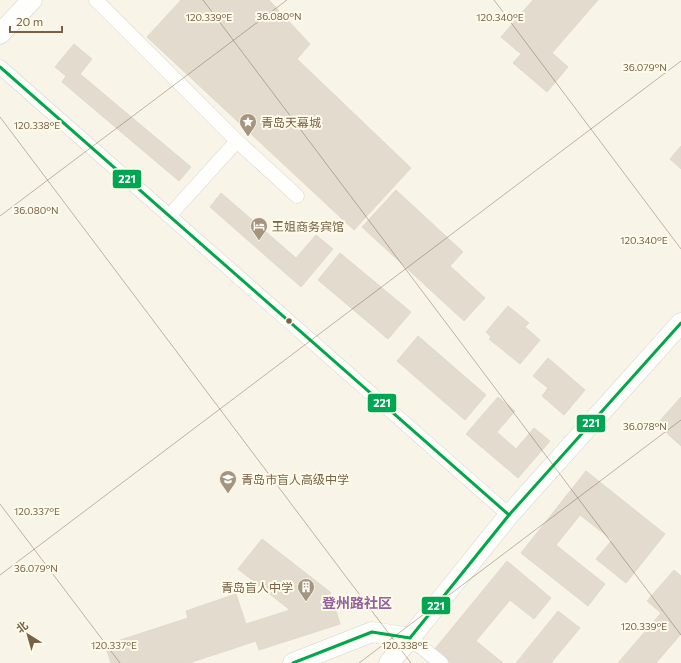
<svg xmlns="http://www.w3.org/2000/svg" width="681" height="663" viewBox="0 0 681 663" font-family="Commissioner,'Noto Sans SC',sans-serif">
<style>
.building{fill:#e3dbcd;stroke:#e1d9ca}
.lines{fill:none;stroke-linecap:round;stroke-linejoin:round}
.street-casing{stroke:#d7d2c7;stroke-width:15}
.secondary-casing{stroke:#d8d2c6;stroke-width:21}
.street{stroke:#fefefc;stroke-width:14}
.secondary{stroke:#fefefc;stroke-width:20}
.bus-1-casing{stroke:#fffbeb;stroke-width:6}
.bus-1{stroke:#00a651;stroke-width:3}
.ticks{fill:none;stroke:#796146;stroke-width:1;stroke-opacity:0.45}
.bus-dot{fill:#796146;stroke:#fffbeb;stroke-width:1.5}
.labels{text-anchor:middle;dominant-baseline:central;stroke-width:4;stroke-linejoin:round;paint-order:stroke}
.poi-label{font-size:12px;fill:#796146;stroke:#fffbeb;text-anchor:start}
.quarter-label{font-size:14px;font-weight:bold;fill:#94609d;stroke:#fffbeb}
.ticks-label{font-size:10px;text-anchor:middle;fill:#796146;stroke:#fffbeb;stroke-width:4;stroke-linejoin:round;paint-order:stroke}
.line-badge{stroke:#fffbeb;stroke-width:1.5}
.badge-label{font-size:11px;text-anchor:middle;font-weight:bold;fill:#fff}
</style>
<rect width="100%" height="100%" fill="#f8f5e8"/>
<g class="building">
<polygon points="181,0 269,0 310,44 297,59 411,168 354,230 147,37"/>
<polygon points="533,0 598,0 552,53 568,67 547,92 513,63 521,54 501,37"/>
<polygon points="74,44 92,59 80,74 191,167 179,181 62,82 66,76 55,67"/>
<polygon points="681,146 681,169 670,159"/>
<polygon points="396,190 463,252 450,266 485,298 464,321 362,227"/>
<polygon points="221,193 296,258 316,235 333,249 301,287 210,207"/>
<polygon points="340,253 411,312 388,339 318,280"/>
<polygon points="508,306 529,323 525,327 540,340 520,364 489,339 491,337 486,332"/>
<polygon points="418,336 486,395 465,420 397,361"/>
<polygon points="548,358 585,390 564,415 542,396 548,388 533,376"/>
<polygon points="498,397 515,411 497,432 516,449 534,428 550,441 518,478 466,434"/>
<polygon points="681,397 681,446 657,424"/>
<polygon points="586,471 665,534 626,583 596,559 612,540 580,515 556,545 605,584 588,606 521,553"/>
<polygon points="262,539 330,592 340,624 259,650 256,641 189,663 111,663 105,645 188,618 186,611 236,594 246,624 290,610 238,569"/>
<polygon points="507,561 551,598 534,619 510,600 476,641 503,663 451,663 434,650"/>
<polygon points="674,570 681,576 681,634 656,663 618,663 661,613 647,601"/>
<polygon points="558,611 580,628 551,663 516,663"/>
</g>
<g class="lines">
<defs>
<g id="street">
<polyline points="96,0 237,141 297,196"/>
<polyline points="0,67 509,515"/>
<polyline points="169,216 237,141"/>
<polyline points="410,638 441,663"/>
</g>
<g id="secondary">
<polyline points="0,34 32,0"/>
<polyline points="293,663 372,632 410,638 509,515 681,323"/>
<polyline points="389,663 410,638"/>
</g>
</defs>
<use href="#street" class="street-casing"/>
<use href="#secondary" class="secondary-casing"/>
<use href="#street" class="street"/>
<use href="#secondary" class="secondary"/>
<defs>
<g id="bus-1">
<polyline points="0,67 509,515"/>
<polyline points="293,663 372,632 410,638 509,515 681,323"/>
</g>
</defs>
<use href="#bus-1" class="bus-1-casing"/>
<use href="#bus-1" class="bus-1"/>
</g>
<path class="ticks" d="M203 0 681 635M494 0 681 249M0 117 411 663M0 216 287 0M0 504 120 663M0 575 681 61M359 663 681 420"/>
<defs>
<symbol id="sight-pin" viewBox="-11 -11 22 30"><path d="M0 17L-7.5 6A9.5 9.5 0 1 1 7.5 6Z" fill="#a5957f" stroke="#fffbeb"/><path d="M0-6L1.8-2.2L6-1.7L2.9 1.2L3.7 5.4L0 3.3L-3.7 5.4L-2.9 1.2L-6-1.7L-1.8-2.2Z" fill="#fff"/></symbol>
<symbol id="hotel-pin" viewBox="-11 -11 22 30"><path d="M0 17L-7.5 6A9.5 9.5 0 1 1 7.5 6Z" fill="#a5957f" stroke="#fffbeb"/><path d="M-6-4.5h1.5V1H6V5H4.5V3h-9V5H-6ZM-4 0a1.8 1.8 0 1 1 3.6 0ZM.5 0V-2.5h3Q6-2.5 6 0Z" fill="#fff"/></symbol>
<symbol id="school-pin" viewBox="-11 -11 22 30"><path d="M0 17L-7.5 6A9.5 9.5 0 1 1 7.5 6Z" fill="#a5957f" stroke="#fffbeb"/><path d="M0-5L7-2L0 1L-7-2ZM-4 1L0 2.5L4 1V4Q0 6-4 4Z" fill="#fff"/></symbol>
<symbol id="building-pin" viewBox="-11 -11 22 30"><path d="M0 17L-7.5 6A9.5 9.5 0 1 1 7.5 6Z" fill="#a5957f" stroke="#fffbeb"/><path d="M-4-6H4V6H1V3H-1V6H-4ZM-2.5-4.3h1.7v1.8h-1.7ZM.8-4.3h1.7v1.8H.8ZM-2.5-1h1.7V.8h-1.7ZM.8-1h1.7V.8H.8Z" fill="#fff"/></symbol>
</defs>
<g fill-rule="evenodd">
<use href="#sight-pin" x="238" y="112" width="20" height="27"/>
<use href="#hotel-pin" x="249" y="216" width="20" height="27"/>
<use href="#school-pin" x="218" y="469" width="20" height="27"/>
<use href="#building-pin" x="296" y="577" width="20" height="27"/>
</g>
<circle class="bus-dot" cx="289" cy="321" r="3.5"/>
<g class="labels">
<g class="poi-label">
<text x="261" y="122">青岛天幕城</text>
<text x="272" y="226">王姐商务宾馆</text>
<text x="241" y="479">青岛市盲人高级中学</text>
<text x="293" y="587" text-anchor="end">青岛盲人中学</text>
</g>
<g class="quarter-label">
<text x="357" y="602">登州路社区</text>
</g>
</g>
<g class="ticks-label">
<text x="279" y="20">36.080°N</text>
<text x="209" y="21">120.339°E</text>
<text x="500" y="21">120.340°E</text>
<text x="645" y="71">36.079°N</text>
<text x="37" y="129">120.338°E</text>
<text x="36" y="214">36.080°N</text>
<text x="644" y="244">120.340°E</text>
<text x="645" y="430">36.078°N</text>
<text x="37" y="515">120.337°E</text>
<text x="36" y="572">36.079°N</text>
<text x="644" y="630">120.339°E</text>
<text x="114" y="649">120.337°E</text>
<text x="405" y="649">120.338°E</text>
</g>
<g class="line-badge">
<rect x="112" y="169" width="30" height="20" rx="4" fill="#00a651"/>
<rect x="367" y="393" width="30" height="20" rx="4" fill="#00a651"/>
<rect x="576" y="414" width="30" height="19" rx="4" fill="#00a651"/>
<rect x="421" y="596" width="30" height="19" rx="4" fill="#00a651"/>
</g>
<g class="badge-label">
<text x="127" y="183">221</text>
<text x="382" y="407">221</text>
<text x="591" y="427">221</text>
<text x="436" y="610">221</text>
</g>
<g transform="translate(28 635) rotate(323)" stroke="#fffbeb" stroke-width="3" paint-order="stroke">
<path d="M0-3L7 15L0 10L-7 15Z" fill="#796146"/>
<text y="-6" font-size="11" font-weight="bold" text-anchor="middle" fill="#796146">北</text>
</g>
<path d="M10 26v6h52v-6" fill="none" stroke="#796146" stroke-width="2"/>
<text x="16" y="26" font-size="12" fill="#796146" stroke="#fffbeb" stroke-width="3" paint-order="stroke">20 m</text>
</svg>
